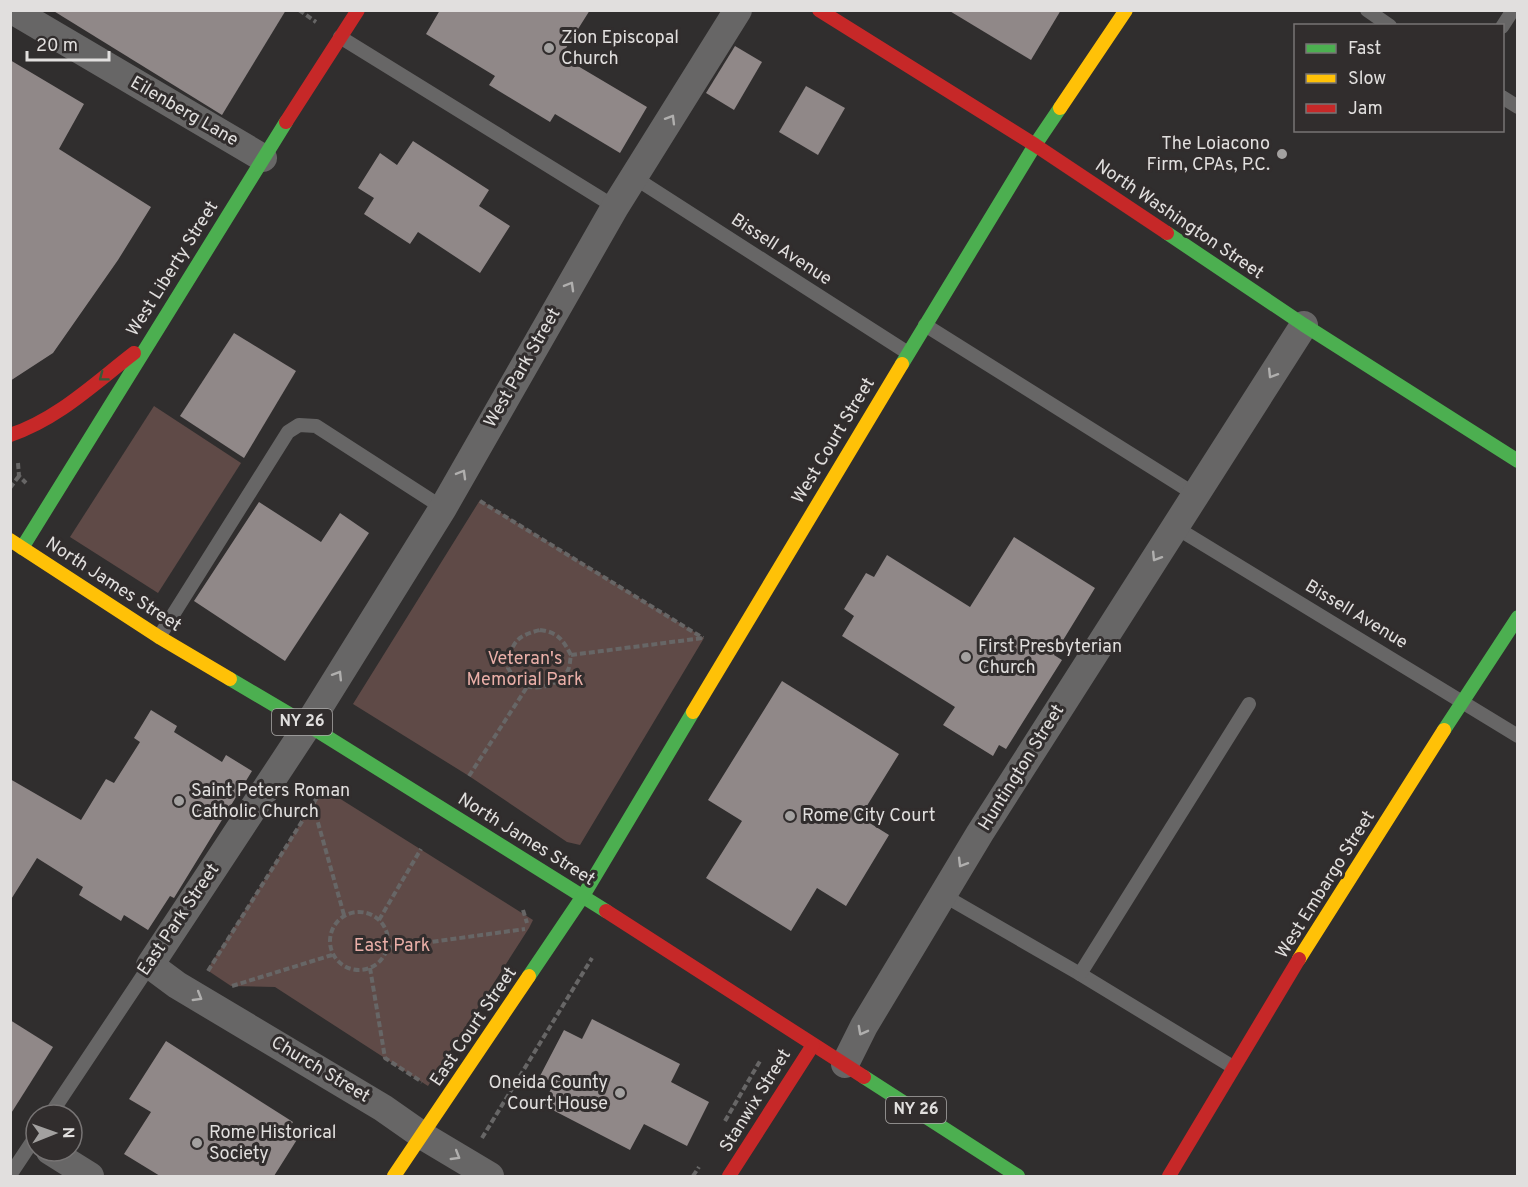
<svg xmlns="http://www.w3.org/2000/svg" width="1528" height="1187" viewBox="0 0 1528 1187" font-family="Overpass,sans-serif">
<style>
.green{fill:#5f4a47}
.building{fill:#908888}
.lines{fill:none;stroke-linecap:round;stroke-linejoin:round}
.path{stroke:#676666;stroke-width:4;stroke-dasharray:6 3;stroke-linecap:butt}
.lane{stroke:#676666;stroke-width:14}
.street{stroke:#676666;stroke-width:28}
.fast{stroke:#4caf50;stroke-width:14}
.slow{stroke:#ffc107;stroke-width:14}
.jam{stroke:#c62828;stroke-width:14}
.oneway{stroke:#b0afae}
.oneway2{stroke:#3a5a39}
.poi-dot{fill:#a3a1a0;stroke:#312d2d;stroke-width:2}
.labels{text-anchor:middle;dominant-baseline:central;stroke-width:6;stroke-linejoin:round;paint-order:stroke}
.shield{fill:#312d2d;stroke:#acaaa9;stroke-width:1.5}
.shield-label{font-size:16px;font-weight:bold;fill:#e1dfde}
.poi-label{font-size:18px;fill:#e1dfde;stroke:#312d2d;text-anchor:start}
.street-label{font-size:18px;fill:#e1dfde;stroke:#312d2d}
.park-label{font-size:18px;fill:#eaafa8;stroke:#312d2d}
</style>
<rect width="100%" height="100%" fill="#302e2e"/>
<g class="green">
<polygon points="154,406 241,463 158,593 70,537"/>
<polygon points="480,500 704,638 580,845 567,842 469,776 353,704"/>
<polygon points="323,788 533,920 529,928 428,1086 275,987 231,986 207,970"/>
</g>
<g class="building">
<polygon points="52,10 286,10 222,115"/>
<polygon points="440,10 590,10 561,56 647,107 620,153 555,114 550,122 489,85 495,76 426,34"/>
<polygon points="948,10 1061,10 1031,60"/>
<polygon points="735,46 762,62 734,110 706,93"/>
<polygon points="10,60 84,104 59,149 151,207 118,260 53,353 10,381"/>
<polygon points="806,86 845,108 818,155 779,132"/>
<polygon points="413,141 489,190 479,206 510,226 480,273 418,232 410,244 364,214 374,198 358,188 380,153 397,165"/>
<polygon points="234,333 296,371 244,458 180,416"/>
<polygon points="259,502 321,542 340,513 369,533 285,661 194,601"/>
<polygon points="1014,537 1095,588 1054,655 1062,660 1006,749 999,745 993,756 943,725 955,707 842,636 854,616 844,609 866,573 874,577 887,555 970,607"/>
<polygon points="782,681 899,754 860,817 889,835 846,906 817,888 791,931 706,878 742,821 708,800"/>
<polygon points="151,710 177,726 174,732 222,762 226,755 252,771 174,898 170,896 148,930 124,915 121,921 79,895 83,887 37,858 10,901 10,779 81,820 106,779 114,783 140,742 134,738"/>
<polygon points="592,1019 680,1064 671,1082 709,1102 687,1146 644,1124 630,1150 543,1105 554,1083 540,1076 564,1030 582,1039"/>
<polygon points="10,1020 53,1047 10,1115"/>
<polygon points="166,1041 293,1122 287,1131 298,1138 274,1176 160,1176 124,1154 151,1112 129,1099"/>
</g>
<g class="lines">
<g class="path">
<polyline points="299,10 316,22"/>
<polyline points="18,463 19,476 26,483"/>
<polyline points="10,488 19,476"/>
<polyline points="480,501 703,638"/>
<path d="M540 630C558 632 563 640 571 655 570 660 570 666 568 670 560 685 535 693 520 683 515 680 511 673 508 668 511 644 515 636 540 630Z"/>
<polyline points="571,655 703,638"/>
<polyline points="469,776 527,687"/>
<polyline points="313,805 344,915"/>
<polyline points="523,910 527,923"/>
<circle cx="359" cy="941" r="29"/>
<polyline points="379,920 421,849"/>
<polyline points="388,948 525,929"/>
<polyline points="370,968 385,1058 422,1082"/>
<polyline points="208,971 323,788"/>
<polyline points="232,986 332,955"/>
<polyline points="725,1121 760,1061"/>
<polyline points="482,1138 592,958"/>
<polyline points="693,1176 699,1167"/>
</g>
<g class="lane">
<polyline points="1367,10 1390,26"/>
<polyline points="1502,27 1513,10"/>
<polyline points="340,37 615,207"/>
<polyline points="1502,97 1518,107"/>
<polyline points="635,178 908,353"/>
<polyline points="925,325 1196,495"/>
<polyline points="1175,527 1518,736"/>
<polyline points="159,637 288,432 299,425 316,426 443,508"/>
<polyline points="943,895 1080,974 1233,1067"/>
<polyline points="1080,974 1249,704"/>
<polyline points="50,1115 150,965"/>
<polyline points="10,1175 36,1136"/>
</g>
<g class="street">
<polyline points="12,10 263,158"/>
<polyline points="845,1064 864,1026 980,833 1304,325"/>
<polyline points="50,1151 90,1176"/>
<polyline points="490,1176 423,1136 383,1108 177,985 150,965 308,725 443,508 615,207 738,10"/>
</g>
<g class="fast">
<polyline points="1167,233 1304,325 1518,461"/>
<polyline points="902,364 1035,145 1060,108"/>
<polyline points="22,548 286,122"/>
<polyline points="230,679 308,725 606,911"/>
<polyline points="1444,730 1518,617"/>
<polyline points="529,976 583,896 693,712"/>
<polyline points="864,1077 1018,1176"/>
</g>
<g class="slow">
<polyline points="1060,108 1126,10"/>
<polyline points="10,540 159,637 230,679"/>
<polyline points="693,712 902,364"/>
<polyline points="1299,959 1444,730"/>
<polyline points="394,1176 529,976"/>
</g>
<g class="jam">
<polyline points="819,10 1035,145 1167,233"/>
<polyline points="286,122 358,10"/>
<path d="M10 435C58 419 95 383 134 353"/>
<polyline points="606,911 864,1077"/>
<polyline points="729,1176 813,1045"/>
<polyline points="1169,1176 1299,959"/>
</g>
</g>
<defs><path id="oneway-chevron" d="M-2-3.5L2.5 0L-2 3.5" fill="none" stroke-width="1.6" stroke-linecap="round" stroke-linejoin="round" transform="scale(1.5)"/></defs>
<g class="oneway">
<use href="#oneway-chevron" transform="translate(671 119) rotate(-59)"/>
<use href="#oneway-chevron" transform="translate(570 286) rotate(-60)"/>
<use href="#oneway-chevron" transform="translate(1272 374) rotate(122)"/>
<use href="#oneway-chevron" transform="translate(462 474) rotate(-60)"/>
<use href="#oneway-chevron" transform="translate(1156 557) rotate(122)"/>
<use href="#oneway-chevron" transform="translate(338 675) rotate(-58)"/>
<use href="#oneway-chevron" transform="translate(962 863) rotate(121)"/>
<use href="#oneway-chevron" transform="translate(198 997) rotate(31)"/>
<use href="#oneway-chevron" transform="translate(862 1031) rotate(118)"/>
<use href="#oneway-chevron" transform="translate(456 1156) rotate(31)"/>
</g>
<use class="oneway2" href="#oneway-chevron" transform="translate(103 377) rotate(143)"/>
<g class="poi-dot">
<circle cx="549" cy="48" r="6"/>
<circle cx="1282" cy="154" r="6"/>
<circle cx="966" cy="657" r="6"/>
<circle cx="179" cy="801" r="6"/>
<circle cx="790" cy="816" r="6"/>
<circle cx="620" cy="1093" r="6"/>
<circle cx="197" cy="1143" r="6"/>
</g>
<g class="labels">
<g class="shield">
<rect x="272" y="709" width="60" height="26" rx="4.5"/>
<rect x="886" y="1097" width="60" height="26" rx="4.5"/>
</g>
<g class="shield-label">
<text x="302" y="722">NY 26</text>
<text x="916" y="1110">NY 26</text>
</g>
<g class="poi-label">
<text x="561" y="38">Zion Episcopal<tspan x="561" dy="21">Church</tspan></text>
<text x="1270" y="144" text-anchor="end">The Loiacono<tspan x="1270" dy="21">Firm, CPAs, P.C.</tspan></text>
<text x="978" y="647">First Presbyterian<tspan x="978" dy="21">Church</tspan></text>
<text x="191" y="791">Saint Peters Roman<tspan x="191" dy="21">Catholic Church</tspan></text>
<text x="802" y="816">Rome City Court</text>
<text x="608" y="1083" text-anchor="end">Oneida County<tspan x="608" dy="21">Court House</tspan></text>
<text x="209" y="1133">Rome Historical<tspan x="209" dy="21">Society</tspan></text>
</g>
<g class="street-label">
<text transform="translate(184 112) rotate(30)">Eilenberg Lane</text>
<text transform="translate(1179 220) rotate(34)">North Washington Street</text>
<text transform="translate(781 250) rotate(33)">Bissell Avenue</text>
<text transform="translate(173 269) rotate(-58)">West Liberty Street</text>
<text transform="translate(523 368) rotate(-60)">West Park Street</text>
<text transform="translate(834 441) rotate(-59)">West Court Street</text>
<text transform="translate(113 585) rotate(33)">North James Street</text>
<text transform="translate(1356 615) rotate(31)">Bissell Avenue</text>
<text transform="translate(1022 768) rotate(-58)">Huntington Street</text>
<text transform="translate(526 840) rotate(32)">North James Street</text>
<text transform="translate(1326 885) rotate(-58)">West Embargo Street</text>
<text transform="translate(179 920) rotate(-56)">East Park Street</text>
<text transform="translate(474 1027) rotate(-56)">East Court Street</text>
<text transform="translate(320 1070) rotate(31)">Church Street</text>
<text transform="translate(756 1101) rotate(-58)">Stanwix Street</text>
</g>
<g class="park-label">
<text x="525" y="659">Veteran's<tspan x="525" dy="21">Memorial Park</tspan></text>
<text x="392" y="946">East Park</text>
</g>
</g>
<rect width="1528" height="1187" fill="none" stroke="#e1dfde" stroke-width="24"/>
<rect x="1294" y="24" width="210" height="108" fill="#312d2d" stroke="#777474" stroke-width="1.5"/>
<rect x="1306" y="44" width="30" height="9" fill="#4caf50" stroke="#777474" stroke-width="1.5"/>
<text x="1348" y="54" font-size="18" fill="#e1dfde">Fast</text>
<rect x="1306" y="74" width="30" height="9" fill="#ffc107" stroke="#777474" stroke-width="1.5"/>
<text x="1348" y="84" font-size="18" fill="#e1dfde">Slow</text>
<rect x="1306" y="104" width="30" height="9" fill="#c62828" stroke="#777474" stroke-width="1.5"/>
<text x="1348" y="114" font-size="18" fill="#e1dfde">Jam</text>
<g transform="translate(54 1133) rotate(89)"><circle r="28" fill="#312d2d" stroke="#777474" stroke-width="1.5"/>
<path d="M0-4.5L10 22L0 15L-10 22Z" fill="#a3a1a0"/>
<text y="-9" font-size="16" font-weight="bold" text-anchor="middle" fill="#e1dfde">N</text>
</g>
<path d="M27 51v9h82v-9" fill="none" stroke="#e1dfde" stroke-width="3"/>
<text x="36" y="51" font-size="18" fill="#e1dfde" stroke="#312d2d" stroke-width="4.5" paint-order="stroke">20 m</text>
</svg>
